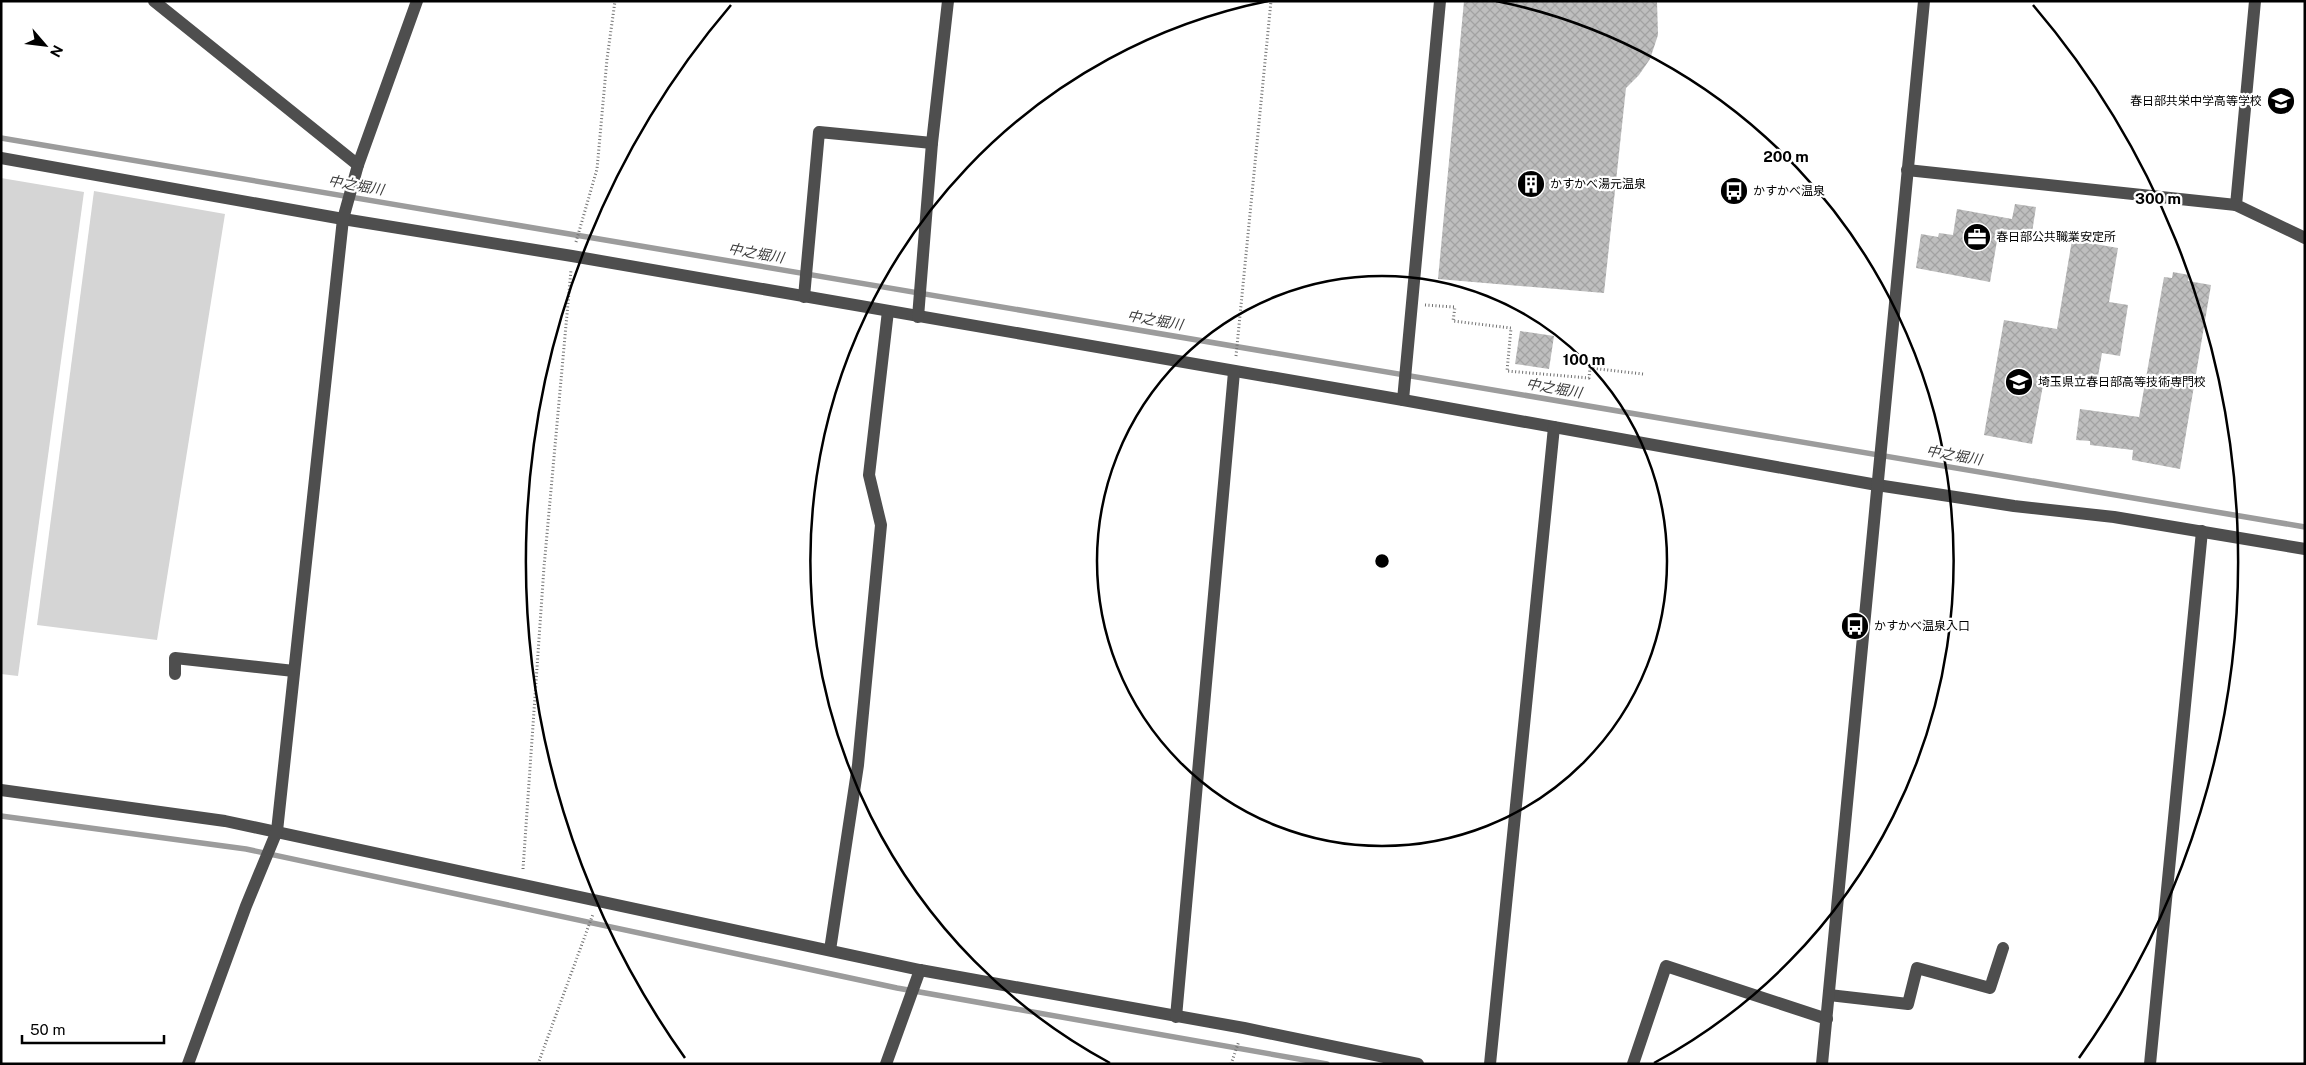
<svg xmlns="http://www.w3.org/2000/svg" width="2306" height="1065" viewBox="0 0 2306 1065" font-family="'Public Sans','Noto Sans JP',sans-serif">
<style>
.park{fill:#d5d5d5}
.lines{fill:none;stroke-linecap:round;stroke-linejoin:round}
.stream{stroke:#9c9c9c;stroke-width:5.5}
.building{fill:url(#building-cross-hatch)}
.path{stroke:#707070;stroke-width:3;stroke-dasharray:1 2.5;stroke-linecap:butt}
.minor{stroke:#4e4e4e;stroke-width:12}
.ring{fill:none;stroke:#000;stroke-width:2.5}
.labels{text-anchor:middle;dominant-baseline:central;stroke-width:4.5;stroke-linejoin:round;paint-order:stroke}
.poi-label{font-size:12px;fill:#000;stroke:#fff;text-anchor:start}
.water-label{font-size:14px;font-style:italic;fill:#3d3d3d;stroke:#fff}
.centre{fill:#000;stroke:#fff;stroke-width:2.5}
.ring-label{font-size:15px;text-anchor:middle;font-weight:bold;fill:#000;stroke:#fff;stroke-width:4.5;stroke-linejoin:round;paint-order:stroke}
</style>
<defs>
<pattern id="building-cross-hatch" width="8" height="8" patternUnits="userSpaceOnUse" patternTransform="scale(1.25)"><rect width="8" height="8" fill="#bebebe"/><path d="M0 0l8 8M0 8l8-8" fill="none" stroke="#a2a2a2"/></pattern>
</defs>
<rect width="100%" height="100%" fill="#fff"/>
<g class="park">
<polygon points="1,178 84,192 18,676 1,674"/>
<polygon points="94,191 225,214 157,640 37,625"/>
</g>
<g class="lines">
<g class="stream">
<polyline points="1,138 2305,527"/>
<polyline points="1,816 246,849 897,988 1327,1064"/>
</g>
</g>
<g class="building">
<polygon points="1464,1 1657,1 1658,35 1650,59 1639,75 1626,88 1604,293 1438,279"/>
<polygon points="2015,204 2036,207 2031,239 1998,235 1990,282 1916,268 1921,234 1938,237 1939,233 1953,235 1957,209 2012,219"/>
<polygon points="2072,240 2118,248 2109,302 2128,305 2120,356 2102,353 2096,388 2044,380 2032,444 1984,435 2004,320 2057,329"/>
<polygon points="2173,272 2189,275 2188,281 2211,285 2180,469 2132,460 2133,450 2090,445 2090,441 2076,440 2080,409 2139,417 2164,277 2172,278"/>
<polygon points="1520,331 1554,336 1549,369 1515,364"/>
</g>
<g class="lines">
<g class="path">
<polyline points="576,242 597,169 607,59 615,1"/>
<polyline points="1425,305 1455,307 1453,321 1511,328 1507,371 1589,378 1590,368 1643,374"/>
<polyline points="1236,356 1271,1"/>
<polyline points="523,869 544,567 571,270"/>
<polyline points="538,1064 593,914"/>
<polyline points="1231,1064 1239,1041"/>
</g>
<g class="minor">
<polyline points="154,1 358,165"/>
<polyline points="2255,1 2236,205 2305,238"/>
<polyline points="1,158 343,219 572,256 1403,400 1877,485 2014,506 2114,517 2305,549"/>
<polyline points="1907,170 2236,205"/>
<polyline points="804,297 819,132 932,143"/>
<polyline points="918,317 932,143 948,1"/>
<polyline points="1403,400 1440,1"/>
<polyline points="175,674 175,658 294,671"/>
<polyline points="1,790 225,821 920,970 1244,1028 1418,1064"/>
<polyline points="830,950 858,765 881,525 869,475 888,311"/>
<polyline points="1829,995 1908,1004 1917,968 1990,988 2003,948"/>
<polyline points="1176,1017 1234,372"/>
<polyline points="188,1064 246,906 277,831 343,219 358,165 417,1"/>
<polyline points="886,1064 920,970"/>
<polyline points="1490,1064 1554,427"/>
<polyline points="1633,1064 1666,966 1827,1019"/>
<polyline points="1822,1064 1924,1"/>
<polyline points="2150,1064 2202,531"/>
</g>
</g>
<g class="ring">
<circle cx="1382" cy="561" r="285"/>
<path d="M1110 1063A571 571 0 0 1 1268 1M1496 1A571 571 0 0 1 1654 1063"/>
<path d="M685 1058A856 856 0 0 1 731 5M2033 5A856 856 0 0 1 2079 1058"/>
</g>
<defs>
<symbol id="school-disc" viewBox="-11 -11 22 22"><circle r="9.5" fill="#000" stroke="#fff"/><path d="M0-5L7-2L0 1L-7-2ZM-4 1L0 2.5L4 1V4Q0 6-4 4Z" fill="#fff"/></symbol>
<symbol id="building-disc" viewBox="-11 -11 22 22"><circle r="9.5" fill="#000" stroke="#fff"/><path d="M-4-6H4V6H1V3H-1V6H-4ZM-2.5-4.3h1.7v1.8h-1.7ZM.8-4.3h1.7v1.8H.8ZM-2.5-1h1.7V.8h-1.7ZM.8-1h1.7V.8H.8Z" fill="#fff"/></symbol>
<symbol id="bus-disc" viewBox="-11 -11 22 22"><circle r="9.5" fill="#000" stroke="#fff"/><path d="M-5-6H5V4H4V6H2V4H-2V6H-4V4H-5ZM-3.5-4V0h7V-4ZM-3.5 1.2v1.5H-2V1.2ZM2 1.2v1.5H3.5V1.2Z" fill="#fff"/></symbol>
<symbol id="office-disc" viewBox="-11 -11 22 22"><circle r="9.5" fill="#000" stroke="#fff"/><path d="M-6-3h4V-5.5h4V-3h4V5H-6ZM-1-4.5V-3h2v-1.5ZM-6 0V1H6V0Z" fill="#fff"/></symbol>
<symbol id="university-disc" viewBox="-11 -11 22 22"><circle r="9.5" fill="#000" stroke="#fff"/><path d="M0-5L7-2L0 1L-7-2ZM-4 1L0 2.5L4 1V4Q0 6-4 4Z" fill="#fff"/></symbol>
</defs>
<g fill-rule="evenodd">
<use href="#school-disc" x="2265" y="85" width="32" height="32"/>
<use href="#building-disc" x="1515" y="168" width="32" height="32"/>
<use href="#bus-disc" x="1718" y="175" width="32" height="32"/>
<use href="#office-disc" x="1961" y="221" width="32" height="32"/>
<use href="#university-disc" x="2003" y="366" width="32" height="32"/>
<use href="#bus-disc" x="1839" y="610" width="32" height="32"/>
</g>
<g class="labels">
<g class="poi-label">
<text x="2262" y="101" text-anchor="end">春日部共栄中学高等学校</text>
<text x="1550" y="184">かすかべ湯元温泉</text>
<text x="1753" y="191">かすかべ温泉</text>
<text x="1996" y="237">春日部公共職業安定所</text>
<text x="2038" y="382">埼玉県立春日部高等技術専門校</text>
<text x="1874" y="626">かすかべ温泉入口</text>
</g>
<g class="water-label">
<text transform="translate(356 185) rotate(10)">中之堀川</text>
<text transform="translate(756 253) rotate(10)">中之堀川</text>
<text transform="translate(1155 320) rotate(10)">中之堀川</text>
<text transform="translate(1554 388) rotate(10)">中之堀川</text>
<text transform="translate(1954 455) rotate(10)">中之堀川</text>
</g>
</g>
<circle cx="1382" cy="561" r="8" class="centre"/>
<g class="ring-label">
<text x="1786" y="162">200 m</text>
<text x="2158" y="204">300 m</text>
<text x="1584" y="365">100 m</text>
</g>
<rect width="2306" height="1065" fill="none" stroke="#000000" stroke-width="5"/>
<g transform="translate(45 45) rotate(118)" stroke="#ffffff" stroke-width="4" paint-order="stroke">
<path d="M0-4L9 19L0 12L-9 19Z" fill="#000000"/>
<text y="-8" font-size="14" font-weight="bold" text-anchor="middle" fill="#000000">N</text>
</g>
<path d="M22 1035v8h142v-8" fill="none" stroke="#000000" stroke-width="2.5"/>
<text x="30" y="1035" font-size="15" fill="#000000" stroke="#ffffff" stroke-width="4" paint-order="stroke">50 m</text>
</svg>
